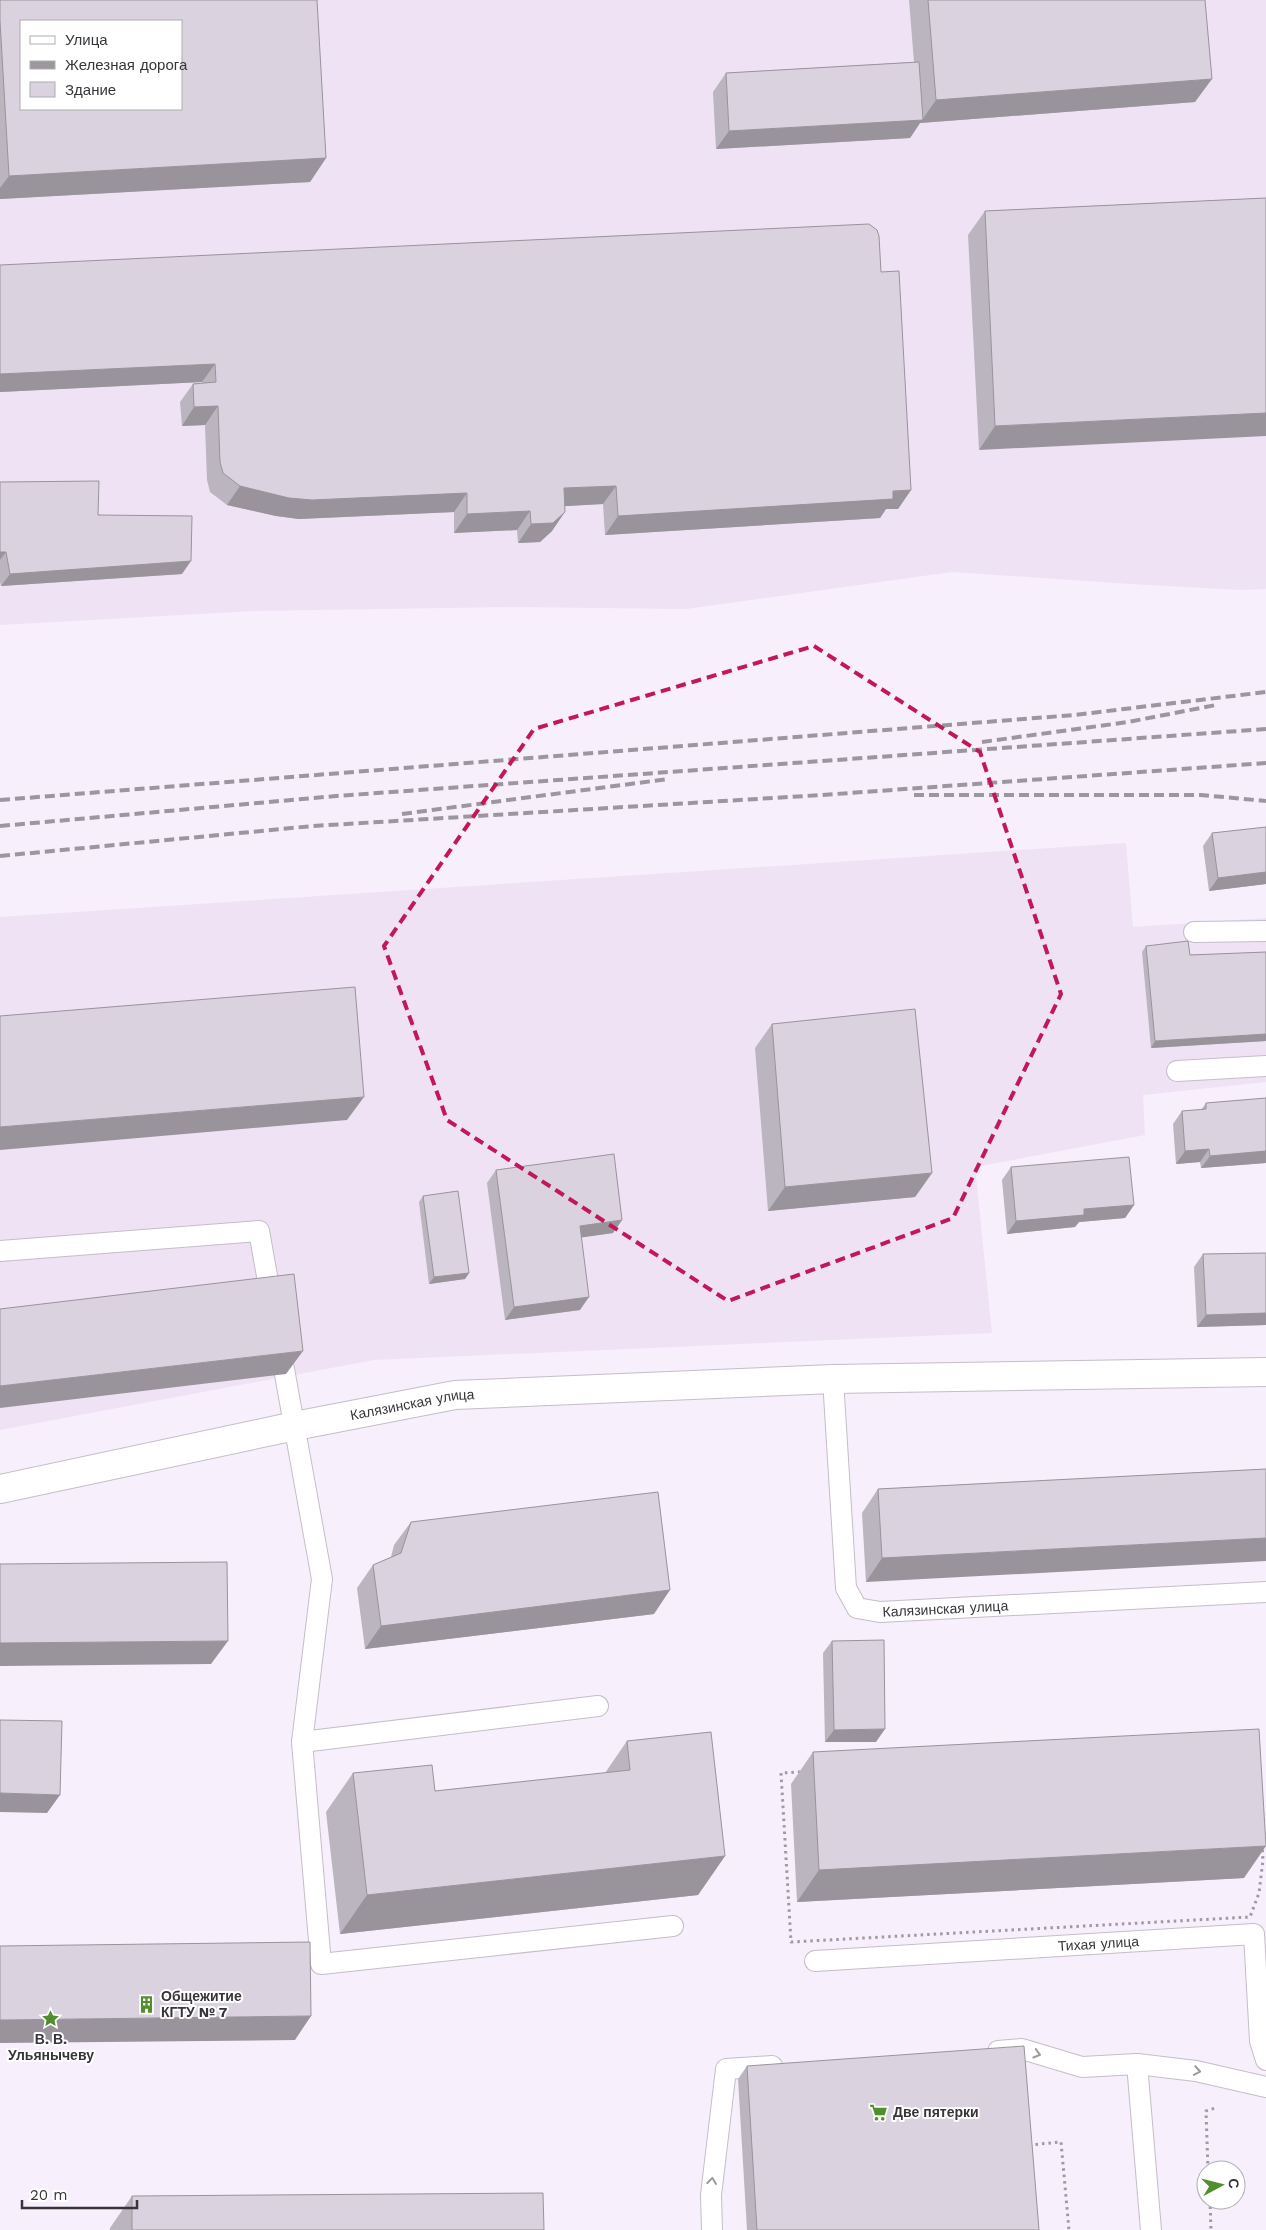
<svg xmlns="http://www.w3.org/2000/svg" width="1266" height="2230" viewBox="0 0 1266 2230" font-family="'Work Sans',sans-serif">
<style>
.built{fill:#efe2f4}
.lines{fill:none;stroke-linecap:round;stroke-linejoin:round}
.lane-casing{stroke:#c5bdc8;stroke-width:22}
.street-casing{stroke:#c5bdc8;stroke-width:30}
.path{stroke:#9f99a2;stroke-width:3;stroke-dasharray:2.5 4;stroke-linecap:butt}
.lane{stroke:#fff;stroke-width:20}
.street{stroke:#fff;stroke-width:28}
.rail{stroke:#9c969f;stroke-width:4;stroke-dasharray:10 5;stroke-linecap:butt}
.wall{fill:#bbb5bf}
.shaded-wall{fill:#99939b}
.building{fill:#dad2de;stroke:#99939b;fill-rule:evenodd}
.oneway{stroke:#9c9a9c}
.marked{fill:none;stroke:#c2185b;stroke-width:4;stroke-dasharray:10 6;stroke-linejoin:round}
.labels{text-anchor:middle;dominant-baseline:central;stroke-width:4;stroke-linejoin:round;paint-order:stroke}
.street-label{font-size:14px;fill:#38353a;stroke:#fff}
.poi-label{font-size:14px;font-weight:bold;fill:#38353a;stroke:#fff;text-anchor:start}
</style>
<rect width="100%" height="100%" fill="#f7effb"/>
<g class="built">
<polygon points="299,0 1266,0 1266,589 1243,590 1146,585 952,572 686,609 513,607 253,611 0,625 0,199 309,182"/>
<polygon points="1126,843 1133,927 1266,918 1266,1082 1143,1095 1145,1135 975,1167 992,1333 374,1360 0,1430 0,917"/>
</g>
<g class="lines">
<defs>
<g id="lane">
<polyline points="1194,932 1266,931"/>
<polyline points="1177,1071 1266,1066"/>
<polyline points="0,1251 259,1231 272,1304"/>
<polyline points="280,1347 322,1579 302,1742 321,1964 673,1926"/>
<path id="s1" d="M833 1379 846 1588 857 1608 880 1612 1266 1592"/>
<polyline points="302,1742 598,1706"/>
<path id="s2" d="M815 1961 1254 1934 1260 2041 1266 2060"/>
<polyline points="998,2051 1022,2049 1082,2067 1137,2064 1196,2071 1266,2087"/>
<polyline points="1137,2064 1151,2230"/>
<polyline points="712,2230 711,2195 726,2069 772,2066"/>
</g>
<g id="street">
<path id="s3" d="M0 1489 295 1426 455 1395 833 1379 1266 1372"/>
</g>
</defs>
<use href="#lane" class="lane-casing"/>
<use href="#street" class="street-casing"/>
<g class="path">
<polygon points="1255,1746 1263,1860 1259,1893 1250,1917 791,1942 781,1773"/>
<polyline points="1029,2145 1061,2142 1069,2230"/>
<polyline points="1208,2170 1206,2111 1215,2108"/>
<polyline points="1210,2200 1211,2230"/>
</g>
<use href="#lane" class="lane"/>
<use href="#street" class="street"/>
<g class="rail">
<polyline points="982,742 1128,722 1216,705"/>
<polyline points="914,795 1201,795 1266,801"/>
<polyline points="0,800 1074,715 1266,692"/>
<polyline points="402,814 668,779"/>
<polyline points="0,826 336,796 1266,729"/>
<polyline points="0,856 313,826 822,795 1266,763"/>
</g>
</g>
<g class="wall">
<polygon points="0,0 326,158 310,182 0,199"/>
<polygon points="909,0 1205,0 1195,102 920,123 910,138 716,149 713,92 726,73 914,62"/>
<polygon points="1266,198 979,450 968,235 985,211"/>
<polygon points="0,265 881,272 911,490 898,509 886,509 880,518 605,535 603,504 564,506 552,531 540,542 518,543 517,530 454,533 454,512 299,519 276,516 227,505 210,492 207,480 205,425 182,426 180,402 193,384 202,383 202,382 0,392"/>
<polygon points="0,482 98,515 182,574 1,586 0,582"/>
<polygon points="1266,827 1266,884 1209,891 1203,846 1212,833"/>
<polygon points="1146,946 1190,955 1266,952 1266,1041 1151,1048 1142,952"/>
<polygon points="772,1024 932,1173 915,1197 768,1211 755,1048"/>
<polygon points="1266,1098 1266,1163 1201,1168 1200,1162 1176,1164 1173,1124 1182,1111 1201,1110 1206,1103"/>
<polygon points="1011,1167 1134,1205 1125,1218 1079,1222 1075,1227 1007,1234 1002,1180"/>
<polygon points="496,1170 622,1220 613,1233 581,1237 580,1310 505,1320 487,1183"/>
<polygon points="423,1196 469,1273 465,1279 429,1284 419,1202"/>
<polygon points="1266,1253 1266,1325 1197,1327 1194,1267 1203,1254"/>
<polygon points="1266,1469 866,1582 862,1513 878,1489"/>
<polygon points="411,1522 654,1614 365,1649 357,1588 373,1565 391,1557 394,1545"/>
<polygon points="832,1641 876,1742 825,1742 823,1653"/>
<polygon points="627,1741 725,1856 698,1895 340,1934 326,1812 353,1773 435,1791 605,1773"/>
<polygon points="813,1752 1244,1878 797,1902 791,1784"/>
<polygon points="747,2066 1039,2230 747,2230 738,2079"/>
<polygon points="132,2196 544,2230 110,2230 110,2228"/>
</g>
<g class="shaded-wall">
<polygon points="1212,79 1195,102 920,123 910,138 716,149 729,131 922,120 936,100"/>
<polygon points="326,158 310,182 0,199 0,188 9,176"/>
<polygon points="215,364 202,382 0,392 0,374"/>
<polygon points="218,406 205,425 182,426 194,407"/>
<polygon points="1266,413 1266,436 979,450 995,426"/>
<polygon points="240,486 467,493 454,512 299,519 276,516 227,505"/>
<polygon points="616,486 603,504 551,507 564,488"/>
<polygon points="911,490 898,509 886,509 880,518 605,535 618,516"/>
<polygon points="530,511 517,530 454,533 467,514"/>
<polygon points="565,512 552,531 540,542 518,543 531,524"/>
<polygon points="0,552 6,552 0,560"/>
<polygon points="191,561 182,574 1,586 10,574"/>
<polygon points="1266,872 1266,884 1209,891 1218,878"/>
<polygon points="1266,1034 1266,1041 1151,1048 1155,1041"/>
<polygon points="364,1097 347,1120 0,1150 0,1127"/>
<polygon points="1209,1149 1200,1162 1176,1164 1185,1151"/>
<polygon points="1266,1151 1266,1163 1201,1168 1210,1156"/>
<polygon points="932,1173 915,1197 768,1211 785,1187"/>
<polygon points="1134,1205 1125,1218 1079,1222 1075,1227 1007,1234 1016,1221 1084,1209"/>
<polygon points="622,1220 613,1233 571,1239 580,1226"/>
<polygon points="469,1273 465,1279 429,1284 434,1277"/>
<polygon points="589,1297 580,1310 505,1320 514,1307"/>
<polygon points="1266,1313 1266,1325 1197,1327 1206,1315"/>
<polygon points="303,1351 286,1374 0,1408 0,1386"/>
<polygon points="1266,1538 1266,1561 866,1582 882,1558"/>
<polygon points="670,1590 654,1614 365,1649 381,1626"/>
<polygon points="228,1641 211,1664 0,1666 0,1643"/>
<polygon points="885,1729 876,1742 825,1742 834,1730"/>
<polygon points="0,1793 60,1795 47,1813 0,1812"/>
<polygon points="1266,1846 1244,1878 797,1902 819,1870"/>
<polygon points="725,1856 698,1895 340,1934 367,1895"/>
<polygon points="311,2016 295,2040 0,2043 0,2020"/>
</g>
<g class="building">
<path d="M0 0H317L326 158 9 176 0 21ZM21 21H181V109H21Z"/>
<polygon points="928,0 1205,0 1212,79 936,100"/>
<polygon points="919,62 923,120 729,131 726,73"/>
<polygon points="1266,198 1266,413 995,426 985,211"/>
<polygon points="869,224 877,230 879,236 881,272 899,271 911,490 893,491 893,499 618,516 616,486 564,488 565,512 553,523 531,524 530,511 467,514 467,493 312,500 289,498 240,486 223,473 220,462 218,406 194,407 193,384 216,382 215,364 0,374 0,265"/>
<polygon points="99,481 98,515 192,516 191,561 10,574 6,552 0,552 0,482"/>
<polygon points="1266,827 1266,872 1218,878 1212,833"/>
<polygon points="1188,941 1190,955 1266,952 1266,1034 1155,1041 1146,946"/>
<polygon points="355,987 364,1097 0,1127 0,1016"/>
<polygon points="915,1009 932,1173 785,1187 772,1024"/>
<polygon points="1266,1098 1266,1151 1210,1156 1209,1149 1185,1151 1182,1111 1206,1109 1206,1103"/>
<polygon points="614,1154 622,1220 580,1226 589,1297 514,1307 496,1170"/>
<polygon points="1129,1157 1134,1205 1084,1209 1084,1215 1016,1221 1011,1167"/>
<polygon points="458,1191 469,1273 434,1277 423,1196"/>
<polygon points="1266,1253 1266,1313 1206,1315 1203,1254"/>
<polygon points="294,1274 303,1351 0,1386 0,1309"/>
<polygon points="1266,1469 1266,1538 882,1558 878,1489"/>
<polygon points="658,1492 670,1590 381,1626 373,1565 401,1553 411,1522"/>
<polygon points="227,1562 228,1641 0,1643 0,1564"/>
<polygon points="884,1640 885,1729 834,1730 832,1641"/>
<polygon points="0,1720 62,1721 60,1795 0,1793"/>
<polygon points="1259,1729 1266,1846 819,1870 813,1752"/>
<polygon points="711,1732 725,1856 367,1895 353,1773 432,1765 435,1791 630,1770 627,1741"/>
<polygon points="310,1942 311,2016 0,2020 0,1946"/>
<polygon points="1024,2046 1039,2230 757,2230 747,2066"/>
<polygon points="543,2193 544,2230 132,2230 132,2196"/>
</g>
<defs><path id="oneway-chevron" d="M-2-3.5L2.5 0L-2 3.5" fill="none" stroke-width="1.6" stroke-linecap="round" stroke-linejoin="round" transform="scale(1.25)"/></defs>
<g class="oneway">
<use href="#oneway-chevron" transform="translate(1037 2054) rotate(16)"/>
<use href="#oneway-chevron" transform="translate(1197 2071) rotate(10)"/>
<use href="#oneway-chevron" transform="translate(712 2181) rotate(-83)"/>
</g>
<path class="marked" d="M814 646 980 752 1061 994 953 1218 728 1301 447 1120 384 946 534 729Z"/>
<defs>
<symbol id="building-bare" viewBox="-9 -9 18 18"><path d="M-4-6H4V6H1V3H-1V6H-4ZM-2.5-4.3h1.7v1.8h-1.7ZM.8-4.3h1.7v1.8H.8ZM-2.5-1h1.7V.8h-1.7ZM.8-1h1.7V.8H.8Z" fill="#528e2e" stroke="#fff" stroke-width="2.5" paint-order="stroke"/></symbol>
<symbol id="sight-bare" viewBox="-9 -9 18 18"><path d="M0-6L1.8-2.2L6-1.7L2.9 1.2L3.7 5.4L0 3.3L-3.7 5.4L-2.9 1.2L-6-1.7L-1.8-2.2Z" fill="#528e2e" stroke="#fff" stroke-width="2.5" paint-order="stroke"/></symbol>
<symbol id="supermarket-bare" viewBox="-9 -9 18 18"><path d="M-6-5.5h2.5l.6 2H6L4.5 2H-2.5L-4.4-4H-6ZM-1.5 3.2a1.3 1.3 0 1 0 .1 0ZM3 3.2a1.3 1.3 0 1 0 .1 0Z" fill="#528e2e" stroke="#fff" stroke-width="2.5" paint-order="stroke"/></symbol>
</defs>
<g fill-rule="evenodd">
<use href="#building-bare" x="134" y="1992" width="25" height="25"/>
<use href="#sight-bare" x="38" y="2006" width="25" height="25"/>
<use href="#supermarket-bare" x="866" y="2100" width="25" height="25"/>
</g>
<g class="labels">
<g class="street-label">
<text stroke="none"><textPath href="#s3" startOffset="421">Калязинская улица</textPath></text>
<text stroke="none"><textPath href="#s1" startOffset="321">Калязинская улица</textPath></text>
<text stroke="none"><textPath href="#s2" startOffset="284">Тихая улица</textPath></text>
</g>
<g class="poi-label">
<text x="161" y="1996">Общежитие<tspan x="161" dy="16">КГТУ № 7</tspan></text>
<text x="51" y="2039" text-anchor="middle">В. В.<tspan x="51" dy="16">Ульянычеву</tspan></text>
<text x="893" y="2112">Две пятерки</text>
</g>
</g>
<rect x="20" y="20" width="162" height="90" fill="#ffffff" stroke="#afaeb0"/>
<rect x="30" y="36" width="25" height="8" fill="#ffffff" stroke="#afaeb0"/>
<text x="65" y="45" font-size="15" fill="#38353a">Улица</text>
<rect x="30" y="61" width="25" height="8" fill="#9c969f" stroke="#afaeb0"/>
<text x="65" y="70" font-size="15" fill="#38353a">Железная дорога</text>
<rect x="30" y="82" width="25" height="15" fill="#dad2de" stroke="#afaeb0"/>
<text x="65" y="95" font-size="15" fill="#38353a">Здание</text>
<g transform="translate(1221 2185) rotate(83)"><circle r="24" fill="#ffffff" stroke="#afaeb0"/>
<path d="M0-4L9 19L0 12L-9 19Z" fill="#528e2e"/>
<text y="-8" font-size="14" font-weight="bold" text-anchor="middle" fill="#38353a">С</text>
</g>
<path d="M22 2200v8h115v-8" fill="none" stroke="#38353a" stroke-width="2.5"/>
<text x="30" y="2200" font-size="15" fill="#38353a" stroke="#ffffff" stroke-width="4" paint-order="stroke">20 m</text>
</svg>
